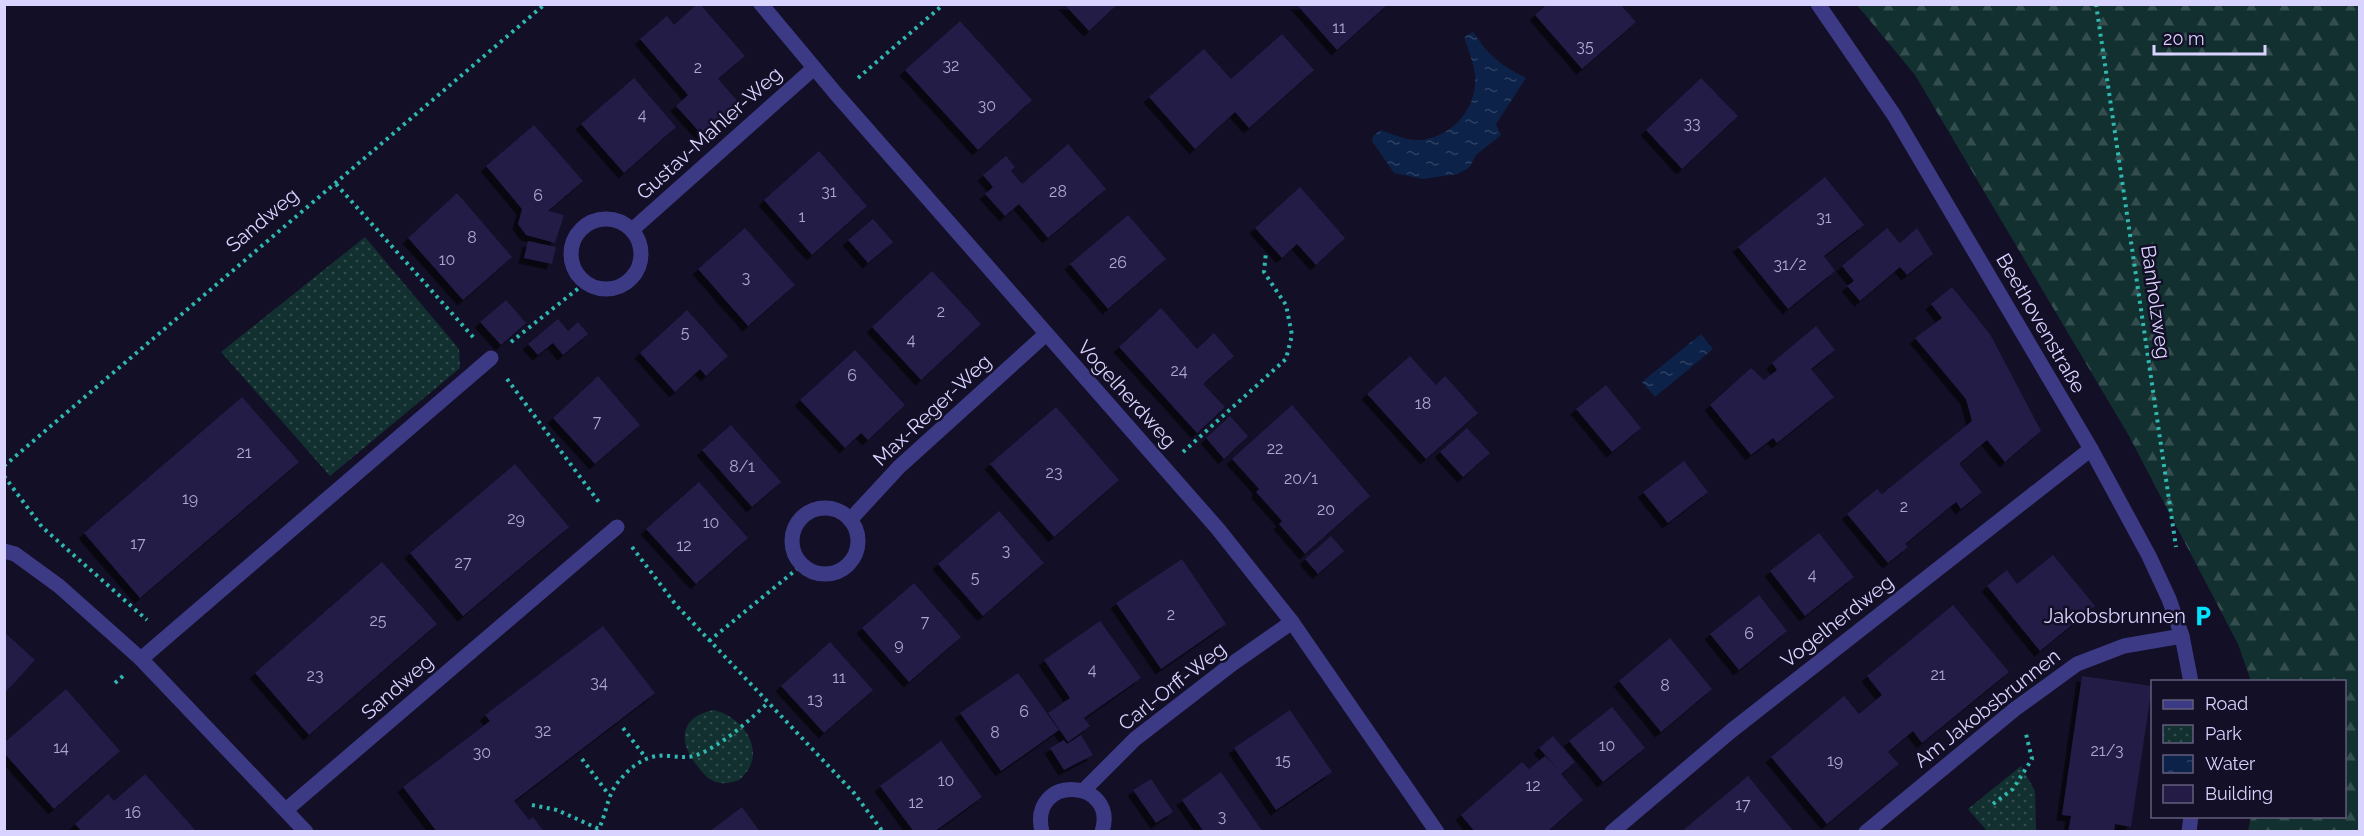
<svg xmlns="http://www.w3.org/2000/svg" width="2364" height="836" viewBox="0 0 2364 836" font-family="Raleway,sans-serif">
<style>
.forest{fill:url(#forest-firs)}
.park{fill:url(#park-dots)}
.water{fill:url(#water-ripples)}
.building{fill:#241b47;filter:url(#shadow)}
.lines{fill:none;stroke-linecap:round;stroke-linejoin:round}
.path{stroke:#2fb8b0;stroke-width:4;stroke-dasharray:3 4.5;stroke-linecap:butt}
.minor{stroke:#3d3a85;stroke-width:15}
.labels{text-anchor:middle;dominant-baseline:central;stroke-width:5;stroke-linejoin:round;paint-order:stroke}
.number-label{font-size:16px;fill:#aca6d1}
.street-label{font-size:20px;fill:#d9d4ff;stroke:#130f26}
.poi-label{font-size:20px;fill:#d9d4ff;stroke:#130f26;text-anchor:end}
</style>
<defs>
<pattern id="forest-firs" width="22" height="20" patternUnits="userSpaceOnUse" patternTransform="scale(1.5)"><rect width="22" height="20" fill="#12302f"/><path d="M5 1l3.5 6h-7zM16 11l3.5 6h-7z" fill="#344d4e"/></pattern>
<pattern id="park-dots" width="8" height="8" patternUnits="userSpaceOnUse" patternTransform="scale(1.5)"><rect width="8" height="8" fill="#12302f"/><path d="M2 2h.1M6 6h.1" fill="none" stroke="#344d4e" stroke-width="1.8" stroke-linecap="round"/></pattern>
<pattern id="water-ripples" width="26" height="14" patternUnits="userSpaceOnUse" patternTransform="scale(1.5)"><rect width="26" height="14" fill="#0c2248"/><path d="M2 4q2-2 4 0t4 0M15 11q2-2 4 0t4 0" fill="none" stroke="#2f4163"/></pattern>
<filter id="shadow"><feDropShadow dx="-5.5" dy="5.5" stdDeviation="0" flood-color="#0009"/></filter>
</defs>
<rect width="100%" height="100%" fill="#130f26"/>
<polygon class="forest" points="1857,5 2359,5 2359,831 2248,831 2251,817 2344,816 2344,682 2251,681 2238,644 2129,436 1915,75"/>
<g class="park">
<polygon points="365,237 459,349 460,368 330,476 221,352"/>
<path d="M714 710C746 718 769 755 739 780 733 782 727 784 720 783 708 781 702 772 695 763 677 739 682 716 714 710Z"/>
<polygon points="2021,766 2035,791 2036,831 1987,831 1968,809"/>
</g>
<g class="water">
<path d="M1473 32C1491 58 1499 64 1526 78L1496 124 1501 135 1476 155 1469 168 1457 174 1423 179 1394 173 1372 141 1373 136 1381 130C1394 135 1408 141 1422 140 1455 135 1478 107 1475 74 1473 61 1468 49 1464 37Z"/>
<polygon points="1701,334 1713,349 1655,397 1642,382"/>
</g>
<g class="building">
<polygon points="697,4 700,4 745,56 718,79 741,105 704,137 676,106 688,95 640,39 667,16 674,25"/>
<polygon points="1064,4 1118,4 1089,31"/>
<polygon points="1296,4 1388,4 1337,50"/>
<polygon points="1547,4 1620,4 1636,22 1582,69 1535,15"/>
<polygon points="960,21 1032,100 978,150 905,70"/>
<polygon points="1282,34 1314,70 1249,128 1235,112 1195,149 1149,97 1204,49 1231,79"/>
<polygon points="634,78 676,127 624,173 581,124"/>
<polygon points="1701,78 1738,116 1682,169 1646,130"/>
<polygon points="534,125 583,181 548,211 564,215 555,243 526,235 518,224 522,209 486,166"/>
<polygon points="1068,144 1106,189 1048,238 1019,204 1005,216 985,194 993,187 983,175 1006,156 1015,167 1011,171 1022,184"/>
<polygon points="819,151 867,206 812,255 764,200"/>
<polygon points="1825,177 1864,225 1824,256 1835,271 1788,309 1738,247"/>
<polygon points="1300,187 1345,238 1316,265 1297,244 1282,258 1255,228"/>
<polygon points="457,193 512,257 463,300 408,238"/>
<polygon points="1128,215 1166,259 1108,309 1070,264"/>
<polygon points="873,219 893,242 868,263 848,240"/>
<polygon points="745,228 795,285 748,326 698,269"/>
<polygon points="1887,228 1900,243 1917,228 1933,254 1907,275 1900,267 1860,301 1847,286 1854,281 1842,266"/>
<polygon points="528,241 556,247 552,264 524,258"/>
<polygon points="932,271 981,324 921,380 872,327"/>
<polygon points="1952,287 1990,334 2041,431 2005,462 1987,440 1959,464 1982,492 1961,509 1956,502 1905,544 1908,547 1888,563 1847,514 1877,489 1882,494 1972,421 1966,399 1915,338 1942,318 1931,304"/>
<polygon points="506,300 526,323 501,345 480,322"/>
<polygon points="1161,308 1197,349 1214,333 1234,356 1203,384 1225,407 1197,433 1119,347"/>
<polygon points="687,310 728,356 706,376 700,369 675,392 640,353"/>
<polygon points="558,319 568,331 578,322 588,334 563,355 553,343 538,355 528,344"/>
<polygon points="1816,326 1835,350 1811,369 1834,397 1777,443 1773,438 1751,455 1710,405 1751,368 1764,380 1777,370 1772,363"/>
<polygon points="855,350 905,405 868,440 861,433 845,448 800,400"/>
<polygon points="1410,356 1436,385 1445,376 1478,413 1426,459 1367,394"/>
<polygon points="598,376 640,425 595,464 553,418"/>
<polygon points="1606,385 1641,428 1612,452 1576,409"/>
<polygon points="242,397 299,462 140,598 84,533"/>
<polygon points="1292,405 1370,496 1305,554 1279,524 1282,521 1256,492 1259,489 1232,459"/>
<polygon points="1056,407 1119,480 1054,537 990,464"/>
<polygon points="1230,416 1248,436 1224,459 1206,438"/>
<polygon points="731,425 781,482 752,507 702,450"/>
<polygon points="1467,428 1490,453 1463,477 1440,452"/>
<polygon points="1684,461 1708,492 1668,523 1643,492"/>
<polygon points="515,464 569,527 463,616 410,553"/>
<polygon points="699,482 748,538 696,584 646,529"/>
<polygon points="999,511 1044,563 983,616 938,564"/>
<polygon points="1819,533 1854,577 1805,616 1770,571"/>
<polygon points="1331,536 1344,551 1318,574 1305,559"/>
<polygon points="2053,555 2095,606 2040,651 1987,586 2007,570 2017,584"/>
<polygon points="1182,559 1226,624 1161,669 1116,603"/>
<polygon points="382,562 437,624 309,735 255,673"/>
<polygon points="914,583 961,637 909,682 862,628"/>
<polygon points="1759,595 1787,631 1739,670 1710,634"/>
<polygon points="1953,605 2009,672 1922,743 1913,731 1888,752 1899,764 1827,824 1771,757 1844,696 1859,714 1882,695 1867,676"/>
<polygon points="1100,621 1141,678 1084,718 1090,726 1068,742 1048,713 1070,698 1044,660"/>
<polygon points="603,626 655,693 514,801 529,820 533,817 544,832 437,832 403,787 490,721 485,715"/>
<polygon points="4,632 35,660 4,694"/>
<polygon points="1670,638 1712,689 1661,732 1619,681"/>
<polygon points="830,642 873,690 824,733 781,686"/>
<polygon points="1018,673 1059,730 1001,771 960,713"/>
<polygon points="2082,676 2152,686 2131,827 2115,824 2114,832 2068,832 2071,816 2062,815"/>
<polygon points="66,689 120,751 54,809 4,753 4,743"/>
<polygon points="1612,707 1645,748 1603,782 1569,741"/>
<polygon points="1290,710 1332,772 1276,810 1234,748"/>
<polygon points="1081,735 1093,755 1064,770 1050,748 1064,740 1067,744"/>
<polygon points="1553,736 1575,762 1561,774 1583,800 1547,832 1475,832 1461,815 1522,762 1529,769 1545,756 1557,768 1539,748"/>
<polygon points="941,741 982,797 934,832 914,832 880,786"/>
<polygon points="1221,772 1263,832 1204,832 1182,800"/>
<polygon points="145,774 197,832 82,832 75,824 108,794 114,801"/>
<polygon points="1748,776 1794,832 1681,832"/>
<polygon points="1151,779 1173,812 1156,823 1133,790"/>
<polygon points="742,807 760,832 709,832"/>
</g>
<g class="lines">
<g class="path">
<polyline points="2096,4 2176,547"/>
<polyline points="858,78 944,4"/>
<polyline points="336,184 474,338"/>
<polyline points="511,342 585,283"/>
<polyline points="507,379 601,505"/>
<polyline points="1183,452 1286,359 1292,335 1286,305 1264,272 1266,252"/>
<polyline points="4,466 545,4"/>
<polyline points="4,476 42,527 147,620"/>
<polyline points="632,547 676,605 854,793 883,832"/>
<polyline points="709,641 802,565"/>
<polyline points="115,683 123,676"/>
<polyline points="623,728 646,758"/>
<polyline points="582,759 609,795"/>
<polyline points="1993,804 2013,789 2032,759 2026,734"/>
<polyline points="532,805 557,810 599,829"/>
<path d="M597 832C607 815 606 796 619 781 632 765 648 753 670 756 680 757 688 758 697 755 724 744 747 722 768 703"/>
</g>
<g class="minor">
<polyline points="761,4 837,95 1218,529 1292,622 1437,832"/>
<polyline points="1818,4 1894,115 2091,449 2149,556 2169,599 2182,636 2191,682"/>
<circle cx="606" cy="254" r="35"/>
<polyline points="632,230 814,68"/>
<circle cx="825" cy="541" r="33"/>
<polyline points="850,520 899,467 1046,334"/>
<polyline points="4,551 15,554 59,586 141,659 306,832"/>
<polyline points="141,659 491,358"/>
<polyline points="1084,790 1135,739 1232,664 1292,622"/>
<polyline points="287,809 617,527"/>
<path d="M1042 832C1028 773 1119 778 1102 832"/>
<polyline points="1612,832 1731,731 2091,449"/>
<polyline points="1866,832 2015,709 2077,664 2124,646 2182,636"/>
<polyline points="2189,832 2191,816"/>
</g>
</g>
<defs>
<symbol id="parking-bare" viewBox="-9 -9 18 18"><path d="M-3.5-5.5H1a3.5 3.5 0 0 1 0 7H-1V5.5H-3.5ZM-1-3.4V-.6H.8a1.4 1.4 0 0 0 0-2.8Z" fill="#00e5ff" stroke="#130f26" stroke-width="2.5" paint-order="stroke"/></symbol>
</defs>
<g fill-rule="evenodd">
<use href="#parking-bare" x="2188" y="601" width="30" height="30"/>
</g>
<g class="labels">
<g class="number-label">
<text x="1339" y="27">11</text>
<text x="1585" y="46">35</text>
<text x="951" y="65">32</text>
<text x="698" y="67">2</text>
<text x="987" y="105">30</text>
<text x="642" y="114">4</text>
<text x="1692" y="123">33</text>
<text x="829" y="191">31</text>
<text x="1058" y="191">28</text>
<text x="538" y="195">6</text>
<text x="802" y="216">1</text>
<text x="1824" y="217">31</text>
<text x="472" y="237">8</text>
<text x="447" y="259">10</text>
<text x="1118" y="262">26</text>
<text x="1790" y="264">31/2</text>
<text x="746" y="277">3</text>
<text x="941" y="311">2</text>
<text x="685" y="332">5</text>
<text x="911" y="339">4</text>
<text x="1179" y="370">24</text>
<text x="852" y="375">6</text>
<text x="1423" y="403">18</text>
<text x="597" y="421">7</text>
<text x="1275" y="448">22</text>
<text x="244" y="452">21</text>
<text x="742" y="466">8/1</text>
<text x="1054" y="472">23</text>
<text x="1301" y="478">20/1</text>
<text x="190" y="498">19</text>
<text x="1904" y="506">2</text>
<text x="1326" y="509">20</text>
<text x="516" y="518">29</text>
<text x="711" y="522">10</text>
<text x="138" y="543">17</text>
<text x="684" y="545">12</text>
<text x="1006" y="550">3</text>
<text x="463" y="562">27</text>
<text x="1812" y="574">4</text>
<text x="975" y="577">5</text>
<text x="1171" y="614">2</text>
<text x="378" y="620">25</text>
<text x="925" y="621">7</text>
<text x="1749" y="633">6</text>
<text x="899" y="644">9</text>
<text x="1092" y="669">4</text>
<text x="1938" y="674">21</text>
<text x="315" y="675">23</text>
<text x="839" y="677">11</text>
<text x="599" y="682">34</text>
<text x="1665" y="685">8</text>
<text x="815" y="699">13</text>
<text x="1024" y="711">6</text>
<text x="543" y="730">32</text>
<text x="995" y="732">8</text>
<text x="1607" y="745">10</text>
<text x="61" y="747">14</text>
<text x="2107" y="750">21/3</text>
<text x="482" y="752">30</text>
<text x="1283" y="760">15</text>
<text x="1835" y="760">19</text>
<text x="946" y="780">10</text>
<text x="1533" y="785">12</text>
<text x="916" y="802">12</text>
<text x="1743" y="804">17</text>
<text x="133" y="812">16</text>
<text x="1222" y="816">3</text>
</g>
<g class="street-label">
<text transform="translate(709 133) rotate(-42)">Gustav-Mahler-Weg</text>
<text transform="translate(262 220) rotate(-40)">Sandweg</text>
<text transform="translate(2156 302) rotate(82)">Banholzweg</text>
<text transform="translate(2041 323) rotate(60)">Beethovenstraße</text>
<text transform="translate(1127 394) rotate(48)">Vogelherdweg</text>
<text transform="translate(932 410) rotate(-43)">Max-Reger-Weg</text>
<text transform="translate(1837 621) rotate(-38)">Vogelherdweg</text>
<text transform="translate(1172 686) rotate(-38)">Carl-Orff-Weg</text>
<text transform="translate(397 687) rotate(-41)">Sandweg</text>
<text transform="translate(1987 708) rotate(-38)">Am Jakobsbrunnen</text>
</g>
<g class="poi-label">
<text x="2186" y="616">Jakobsbrunnen</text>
</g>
</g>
<rect width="2364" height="836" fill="none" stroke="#d9d4ff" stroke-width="12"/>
<rect x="2151" y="680" width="195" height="138" fill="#130f26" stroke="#625e7d" stroke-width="1.5"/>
<rect x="2163" y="700" width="30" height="9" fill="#3d3a85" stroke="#625e7d" stroke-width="1.5"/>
<text x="2205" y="710" font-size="18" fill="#d9d4ff">Road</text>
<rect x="2163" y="725" width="30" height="18" fill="url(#park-dots)" stroke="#625e7d" stroke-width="1.5"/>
<text x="2205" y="740" font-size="18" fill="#d9d4ff">Park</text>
<rect x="2163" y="755" width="30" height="18" fill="url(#water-ripples)" stroke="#625e7d" stroke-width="1.5"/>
<text x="2205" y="770" font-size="18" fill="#d9d4ff">Water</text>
<rect x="2163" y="785" width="30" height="18" fill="#241b47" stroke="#625e7d" stroke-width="1.5"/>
<text x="2205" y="800" font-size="18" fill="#d9d4ff">Building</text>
<path d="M2154 45v9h111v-9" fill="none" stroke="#d9d4ff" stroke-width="3"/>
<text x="2163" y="45" font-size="18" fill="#d9d4ff" stroke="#130f26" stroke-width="4.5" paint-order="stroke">20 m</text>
</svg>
